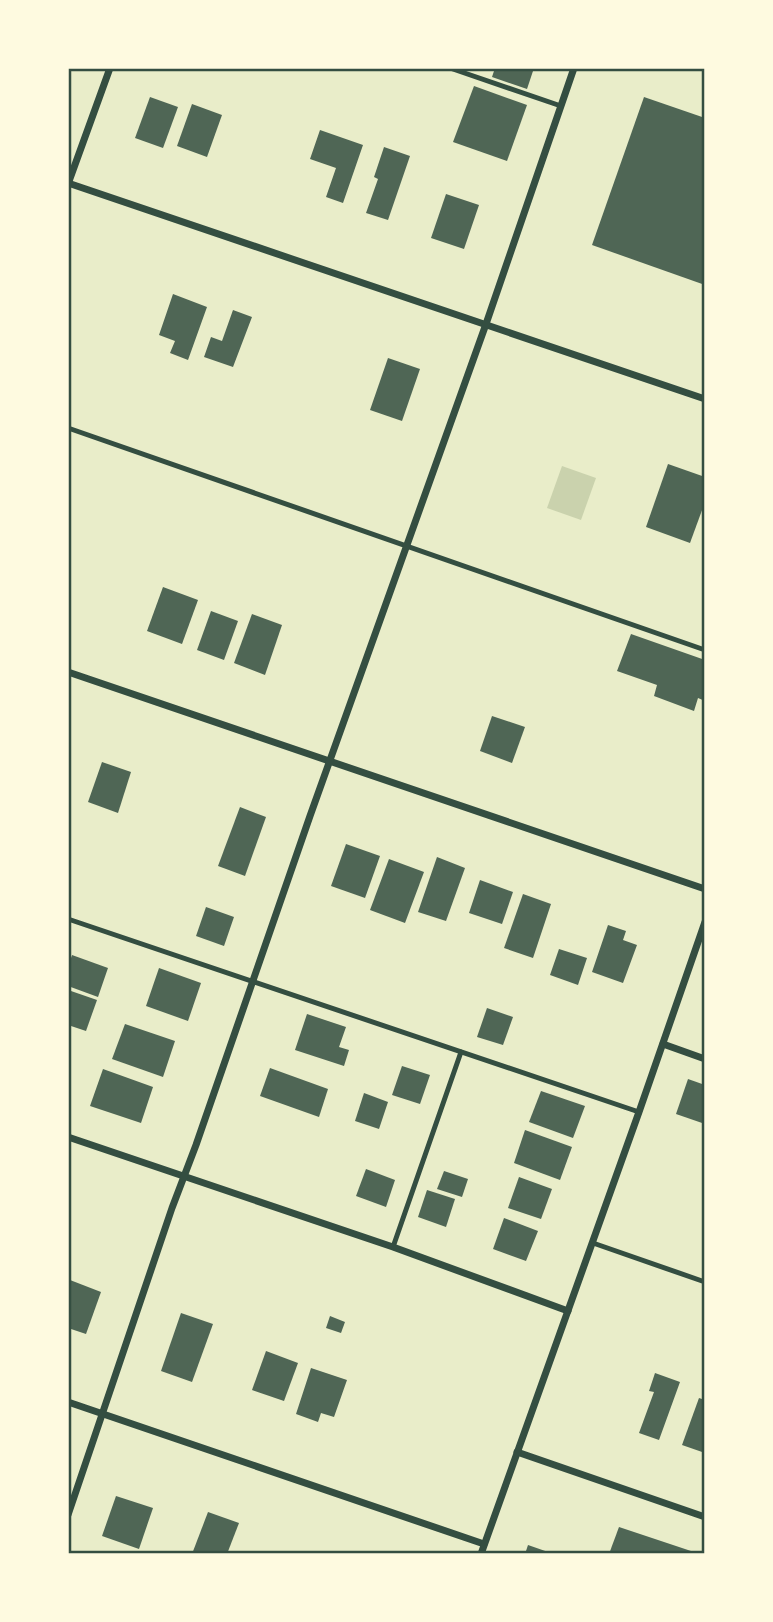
<svg xmlns="http://www.w3.org/2000/svg" width="773" height="1622" viewBox="0 0 773 1622" font-family="'Alegreya Sans',sans-serif">
<style>
.green{fill:#cad2ad}
.building{fill:#4f6655}
.lines{fill:none;stroke-linecap:round;stroke-linejoin:round}
.service{stroke:#344e41;stroke-width:5}
.minor{stroke:#344e41;stroke-width:7}
.neatline{fill:none;stroke:#344e41;stroke-width:2.5}
</style>
<rect width="100%" height="100%" fill="#e9edc9"/>
<polygon class="green" points="562,466 596,478 581,520 547,508"/>
<g class="building">
<polygon points="495,68 534,68 527,89 492,77"/>
<polygon points="474,86 527,105 507,161 453,142"/>
<polygon points="150,97 178,107 163,148 135,138"/>
<polygon points="644,97 705,118 705,285 592,245"/>
<polygon points="192,104 222,115 207,157 177,146"/>
<polygon points="320,130 363,145 343,203 326,197 336,168 310,159"/>
<polygon points="384,147 410,156 388,220 366,213 378,179 374,177"/>
<polygon points="446,194 479,205 464,249 431,238"/>
<polygon points="173,294 207,307 188,360 170,353 175,341 159,335"/>
<polygon points="233,310 252,317 233,367 204,357 211,337 222,341"/>
<polygon points="388,358 420,369 402,421 370,410"/>
<polygon points="668,464 705,477 705,502 690,543 646,527"/>
<polygon points="163,587 198,600 182,644 147,631"/>
<polygon points="211,611 238,621 224,660 197,650"/>
<polygon points="252,614 282,625 265,675 234,663"/>
<polygon points="631,634 705,660 705,701 698,698 694,711 654,696 657,685 617,671"/>
<polygon points="492,716 525,727 512,763 480,751"/>
<polygon points="102,762 131,772 118,813 88,802"/>
<polygon points="240,807 266,817 245,876 218,866"/>
<polygon points="346,844 380,856 365,898 331,886"/>
<polygon points="437,857 465,868 446,921 418,912"/>
<polygon points="389,859 424,872 405,923 370,910"/>
<polygon points="480,880 513,892 502,924 469,913"/>
<polygon points="523,894 551,904 533,958 504,948"/>
<polygon points="206,907 234,917 224,946 196,936"/>
<polygon points="608,925 626,931 623,940 637,945 623,983 592,972"/>
<polygon points="559,949 587,958 578,985 550,975"/>
<polygon points="72,955 108,968 98,997 68,986 68,967"/>
<polygon points="159,968 201,983 188,1021 146,1006"/>
<polygon points="71,991 97,1000 86,1031 68,1025 68,998"/>
<polygon points="487,1008 513,1017 503,1045 477,1037"/>
<polygon points="307,1014 346,1027 339,1047 349,1050 344,1066 295,1050"/>
<polygon points="125,1024 175,1041 163,1077 112,1059"/>
<polygon points="402,1066 430,1075 420,1104 392,1095"/>
<polygon points="270,1068 328,1089 319,1117 260,1096"/>
<polygon points="103,1069 153,1087 141,1123 90,1106"/>
<polygon points="688,1079 705,1085 705,1124 676,1114"/>
<polygon points="541,1091 585,1106 573,1138 529,1122"/>
<polygon points="364,1093 388,1102 379,1129 355,1121"/>
<polygon points="525,1130 572,1147 560,1180 514,1163"/>
<polygon points="366,1169 395,1180 386,1207 356,1196"/>
<polygon points="444,1171 468,1179 462,1197 437,1189"/>
<polygon points="519,1177 552,1189 541,1219 508,1208"/>
<polygon points="427,1190 455,1199 446,1227 418,1217"/>
<polygon points="504,1218 538,1231 526,1261 493,1249"/>
<polygon points="70,1280 101,1292 86,1334 68,1328"/>
<polygon points="181,1313 213,1324 192,1382 161,1371"/>
<polygon points="330,1316 345,1322 341,1333 326,1328"/>
<polygon points="266,1351 298,1363 284,1401 252,1390"/>
<polygon points="311,1368 347,1380 334,1417 321,1413 318,1422 296,1414"/>
<polygon points="655,1373 680,1382 659,1440 639,1433 654,1392 649,1391"/>
<polygon points="699,1398 705,1400 705,1453 682,1445"/>
<polygon points="116,1496 153,1508 139,1549 102,1536"/>
<polygon points="208,1512 239,1523 227,1554 192,1554"/>
<polygon points="619,1527 697,1553 697,1554 609,1554"/>
<polygon points="528,1545 551,1553 551,1554 525,1554"/>
</g>
<g class="lines">
<g class="service">
<polyline points="450,68 561,106"/>
<polyline points="68,428 705,650"/>
<polyline points="68,919 639,1112"/>
<polyline points="593,1243 705,1282"/>
<polyline points="393,1247 461,1052"/>
</g>
<g class="minor">
<polyline points="68,183 705,399"/>
<polyline points="68,184 110,68"/>
<polyline points="68,672 705,889"/>
<polyline points="663,1044 705,1059"/>
<polyline points="68,1137 393,1247 568,1311"/>
<polyline points="68,1402 484,1544"/>
<polyline points="517,1452 705,1517"/>
<polyline points="68,1515 172,1208 196,1145 310,816 486,324 574,68"/>
<polyline points="481,1554 639,1112 705,922"/>
</g>
</g>
<rect width="773" height="1622" fill="none" stroke="#fefae0" stroke-width="140"/>
<rect x="70" y="70" width="633" height="1482" class="neatline"/>
</svg>
